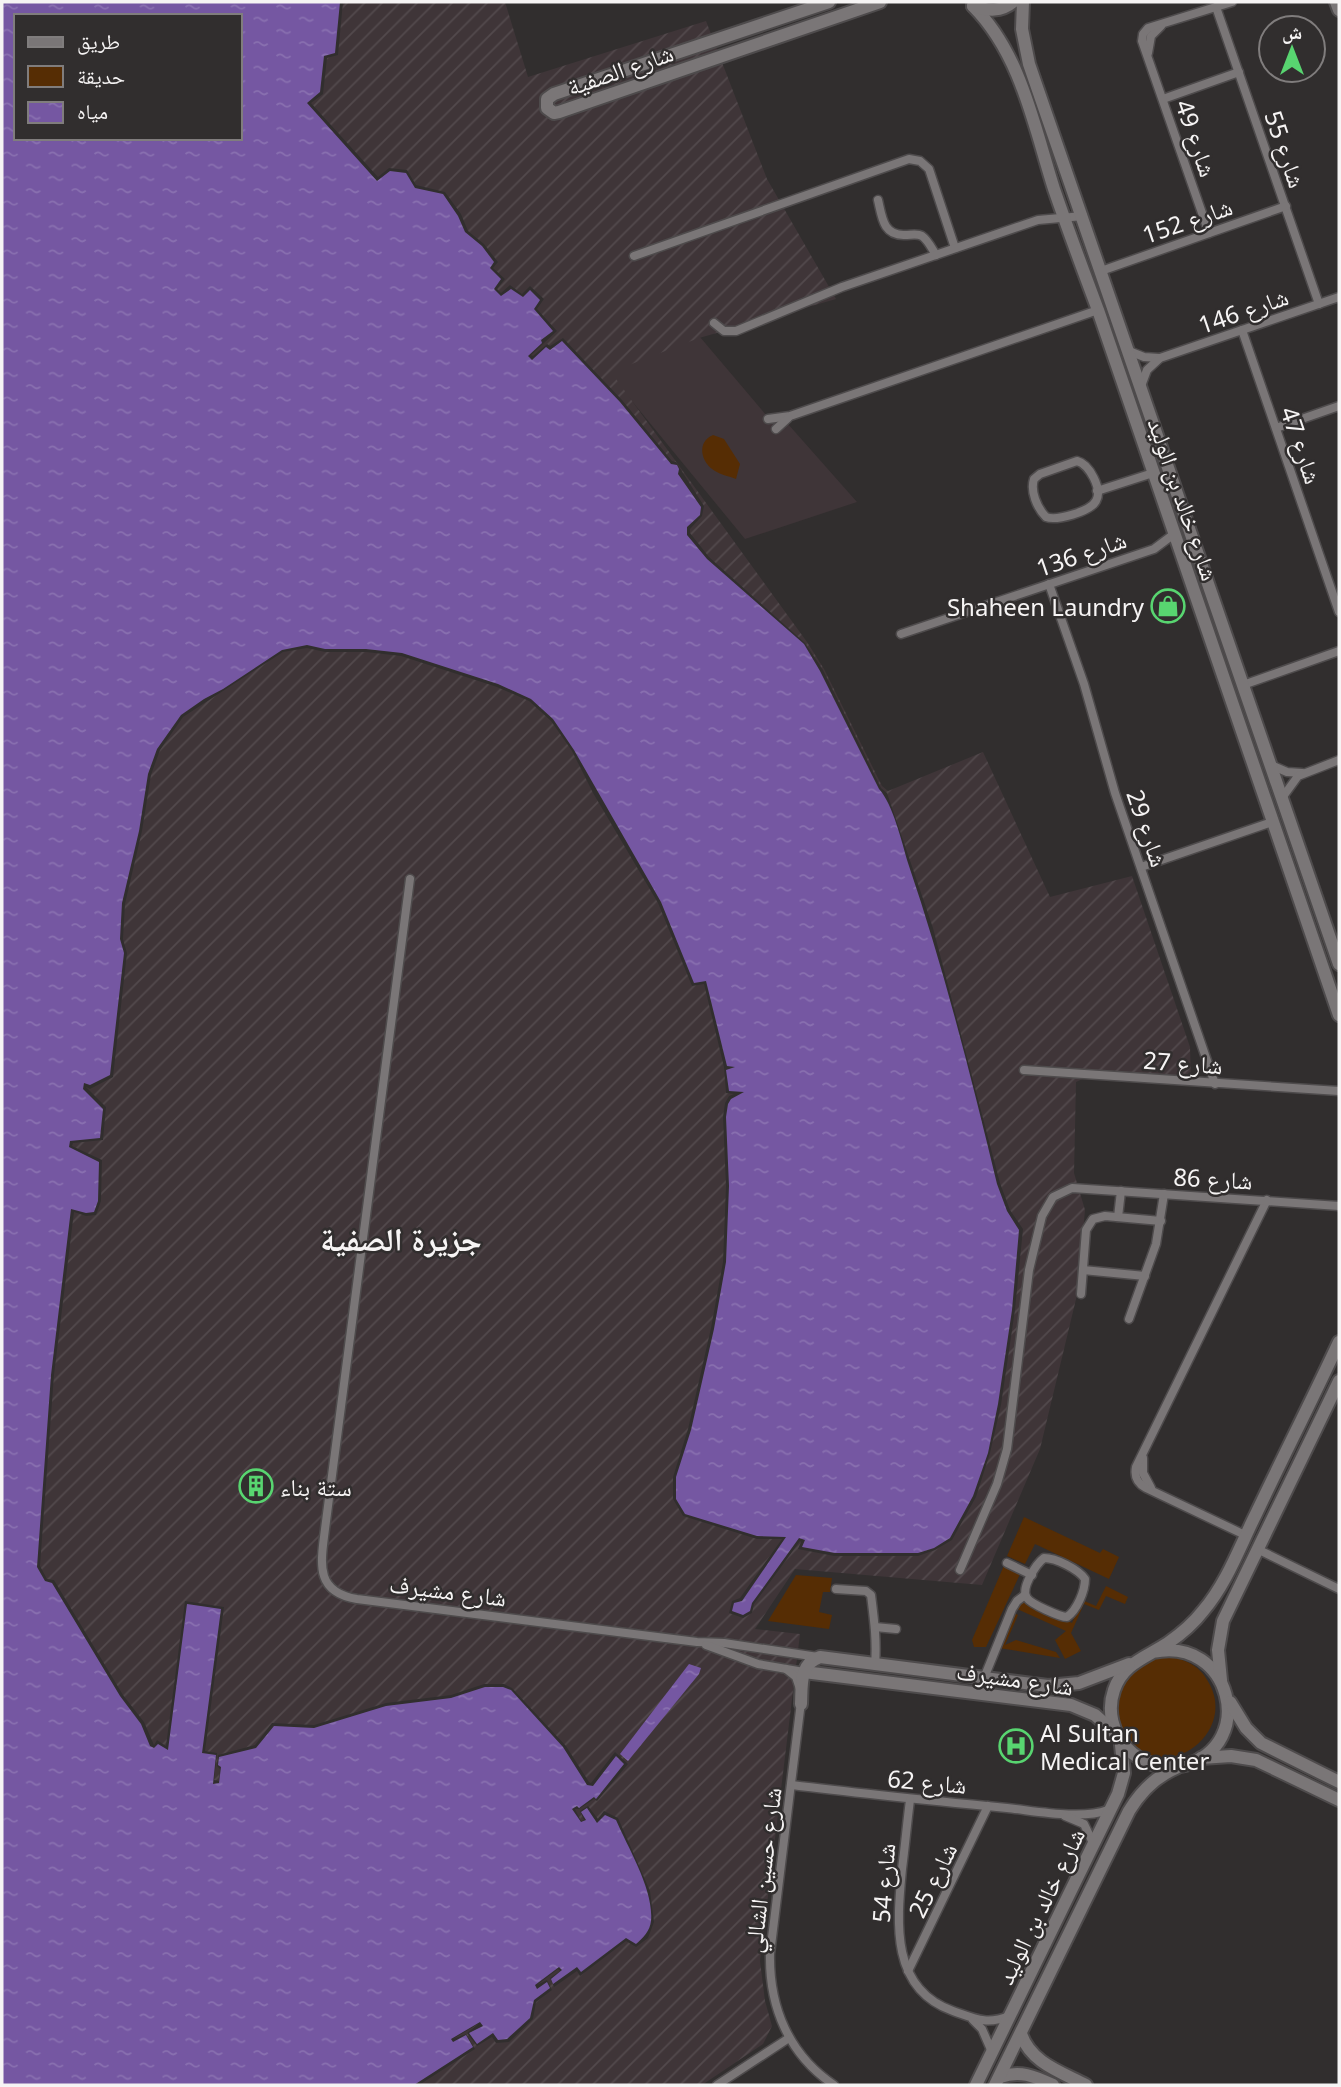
<svg xmlns="http://www.w3.org/2000/svg" width="1341" height="2087" viewBox="0 0 1341 2087" font-family="'Noto Sans','Noto Naskh Arabic',sans-serif">
<style>
.built{fill:#3f3538}
.industrial{fill:url(#industrial-furrows)}
.green{fill:#562d04}
.water{fill:url(#water-ripples);fill-rule:evenodd}
.lines{fill:none;stroke-linecap:round;stroke-linejoin:round}
.street-casing{stroke:#4e4b4c;stroke-width:11}
.secondary-casing{stroke:#4e4b4c;stroke-width:16}
.street{stroke:#7a7677;stroke-width:8}
.secondary{stroke:#7a7677;stroke-width:12}
.labels{text-anchor:middle;dominant-baseline:central;stroke-width:5;stroke-linejoin:round;paint-order:stroke}
.street-label{font-size:24px;fill:#f6f4f4;stroke:#312e2e}
.poi-label{font-size:24px;fill:#f6f4f4;stroke:#312e2e;text-anchor:start}
.district-label{font-size:32px;font-weight:bold;fill:#f6f4f4;stroke:#312e2e}
</style>
<defs>
<pattern id="industrial-furrows" width="10" height="10" patternUnits="userSpaceOnUse" patternTransform="scale(1.75)"><rect width="10" height="10" fill="#3f3538"/><path d="M-1 1l2-2M0 10L10 0M9 11l2-2" fill="none" stroke="#52494c"/></pattern>
<pattern id="water-ripples" width="26" height="14" patternUnits="userSpaceOnUse" patternTransform="scale(1.75)"><rect width="26" height="14" fill="#7557a2"/><path d="M2 4q2-2 4 0t4 0M15 11q2-2 4 0t4 0" fill="none" stroke="#8970b0"/></pattern>
</defs>
<rect width="100%" height="100%" fill="#312e2e"/>
<polygon class="built" points="700,337 778,429 788,424 857,502 745,539 608,372"/>
<polygon class="industrial" points="343,2 505,2 528,77 706,21 767,179 836,299 699,338 611,372 807,642 824,669 882,786 888,791 983,752 1050,897 1132,876 1190,1047 1191,1080 1100,1071 1076,1082 1074,1173 1085,1210 1077,1295 1040,1449 982,1585 795,1569 755,1629 800,1634 760,1961 765,2001 772,2026 763,2044 702,2085 419,2085 475,2049 466,2034 453,2039 478,2024 467,2033 477,2046 492,2037 496,2043 509,2042 533,2019 536,2002 552,1990 547,1980 537,1985 558,1969 560,1971 550,1978 554,1987 577,1971 580,1976 626,1941 636,1947 648,1938 654,1922 650,1891 618,1818 604,1811 598,1819 588,1806 580,1811 584,1820 581,1821 575,1809 579,1809 594,1799 597,1801 628,1764 615,1752 591,1783 589,1782 566,1746 512,1688 504,1684 484,1684 451,1695 386,1703 314,1725 272,1723 255,1745 218,1755 217,1766 220,1769 219,1781 214,1780 217,1753 205,1751 224,1607 185,1601 166,1746 157,1740 154,1745 144,1722 123,1695 54,1580 47,1579 40,1566 54,1375 74,1212 86,1216 96,1215 101,1201 102,1160 72,1146 73,1143 103,1140 106,1107 86,1087 90,1089 113,1077 127,953 123,939 125,904 142,831 151,775 160,750 183,717 283,652 307,648 325,652 366,652 401,656 497,687 529,701 551,721 572,751 593,793 658,903 692,986 704,984 724,1067 726,1093 734,1094 729,1096 725,1103 723,1117 726,1186 723,1262 711,1328 688,1429 673,1477 673,1499 683,1516 757,1539 782,1539 740,1598 732,1601 729,1613 743,1618 752,1613 754,1604 800,1541 801,1542 798,1549 834,1556 918,1556 935,1550 952,1540 976,1497 990,1453 1001,1405 1015,1310 1023,1229 1010,1210 1000,1183 933,928 887,793 881,788 823,670 805,643 709,557 690,533 690,529 702,516 704,506 676,462 672,461 622,400 563,338 550,346 547,344 533,356 531,355 557,331 537,309 544,299 530,286 522,294 510,285 501,293 497,289 505,279 493,268 498,262 484,244 468,231 461,214 445,192 416,185 407,170 389,168 378,177 311,103 323,94 327,58 338,55"/>
<g class="green">
<path d="M713 435 724 439 740 464 736 479C729 476 721 475 715 471 701 463 696 442 713 435Z"/>
<polygon points="1024,1517 1100,1553 1103,1549 1119,1557 1109,1579 1035,1544 1025,1564 1007,1556"/>
<polygon points="1005,1563 1021,1572 986,1647 974,1647 972,1640"/>
<polygon points="796,1575 832,1578 830,1592 823,1592 819,1612 832,1615 829,1629 768,1621"/>
<polygon points="1106,1586 1128,1597 1125,1604 1106,1596 1099,1610 1084,1604 1071,1633 1081,1651 1065,1659 1055,1640 1066,1631 1015,1608 1021,1599 1072,1623 1082,1600 1096,1606"/>
<polygon points="1014,1613 1018,1615 1005,1645 1016,1640 1056,1652 1060,1658 999,1648"/>
<path d="M1156 1656C1180 1657 1199 1662 1210 1685 1236 1735 1163 1786 1127 1741 1125 1737 1119 1732 1117 1728 1114 1720 1117 1695 1117 1685L1145 1659Z"/>
</g>
<g class="water">
<path d="M2 2H340L335 53 324 56 320 92 307 103 377 181 390 171 406 173 415 188 443 194 458 216 465 232 482 246 494 262 490 268 501 279 494 289 501 296 511 289 523 297 530 290 540 300 534 309 553 331 541 340 542 343 528 356 532 360 546 347 550 350 562 341 620 402 671 464 677 465 679 469 678 474 701 507 700 515 687 527V535L707 559 804 644 820 671 879 789C893 804 902 843 908 863 944 969 971 1076 997 1184L1007 1211 1019 1230 1012 1310 998 1404 988 1453 973 1496 950 1538 934 1548 918 1553H835L802 1547 805 1540 799 1538 752 1603 750 1611 743 1615 732 1611 734 1603 742 1601 786 1537 757 1536 685 1514 676 1499V1477L691 1430 714 1329 726 1262 729 1186 726 1117 728 1104 731 1099 744 1092 729 1091 726 1070 735 1067 727 1066 706 981 694 983 661 902 574 750 553 719 531 699 498 684 402 653 366 649H325L307 645 282 650 223 689 204 699 181 715 157 749 148 774 139 831 122 903 120 939 124 953 110 1075 90 1085 84 1083 83 1089 103 1109 100 1138 70 1141 69 1147 99 1162 98 1201 94 1212 86 1213 71 1209 51 1375 37 1567 45 1581 52 1583 120 1696 141 1724 150 1746 154 1748 158 1744 168 1750 187 1604 221 1609 202 1753 216 1755 213 1784 219 1783 221 1767 218 1765 219 1757 256 1748 274 1726 314 1728 386 1706 451 1698 485 1687H503L511 1690 563 1747 587 1785 593 1786 616 1756 624 1764 596 1799 594 1797 579 1808 577 1806 572 1809 581 1822 586 1820 581 1812 587 1808 597 1823 605 1815 616 1820C628 1848 654 1890 651 1921 650 1931 643 1938 636 1944L626 1938 581 1972 577 1967 553 1984 551 1979 562 1970 559 1967 535 1985 537 1989 547 1982 550 1988 534 2000 530 2018 507 2039 498 2040 493 2033 477 2044 469 2033 483 2026 480 2022 451 2039 453 2042 466 2035 473 2047 414 2085H2ZM16 16H240V138H16Z"/>
<polygon points="689,1664 701,1668 699,1674 628,1761 620,1754"/>
</g>
<g class="lines">
<defs>
<g id="street">
<polyline points="1216,7 1319,304"/>
<polyline points="1148,53 1151,36 1161,26"/>
<polyline points="1163,99 1239,72"/>
<path d="M878 200C882 217 883 236 905 235 911 235 917 233 922 236 928 240 932 249 936 255"/>
<polyline points="1209,233 1142,41 1143,34 1148,28 1232,2"/>
<polyline points="634,256 909,159 920,161 929,169 955,248"/>
<polyline points="1101,271 1286,206"/>
<polyline points="714,323 724,331 736,331 842,287 1038,220 1083,216"/>
<polyline points="1242,330 1339,612"/>
<polyline points="1129,351 1144,357 1159,358"/>
<polyline points="1141,386 1147,370 1160,358 1339,297"/>
<polyline points="768,419 790,416 1098,310"/>
<polyline points="1276,428 1339,406"/>
<polyline points="776,429 788,418"/>
<path d="M1077 461C1089 464 1103 489 1096 501 1090 512 1056 521 1046 517 1037 508 1030 491 1034 479L1040 474Z"/>
<polyline points="1097,491 1153,473"/>
<polyline points="1049,584 1084,684 1115,793 1215,1084"/>
<polyline points="901,634 1154,549 1174,534"/>
<polyline points="1243,685 1339,651"/>
<polyline points="1271,765 1287,772 1302,773"/>
<polyline points="1282,798 1298,776 1339,760"/>
<polyline points="1141,867 1272,822"/>
<path d="M410 879 325 1529C321 1562 314 1592 357 1599L697 1642 724 1643 818 1657"/>
<polyline points="1024,1070 1339,1091"/>
<polyline points="1118,1217 1121,1191"/>
<polyline points="1083,1270 1145,1276"/>
<polyline points="1081,1294 1086,1230 1093,1219 1105,1216 1161,1221"/>
<polyline points="1129,1319 1156,1244 1164,1194"/>
<polyline points="1143,1458 1143,1473 1151,1488"/>
<path d="M1245 1535 1146 1488C1137 1483 1134 1477 1136 1467L1267 1200"/>
<polyline points="1257,1549 1339,1589"/>
<path d="M1044 1558C1056 1558 1078 1569 1085 1579 1085 1591 1077 1610 1067 1617 1060 1617 1031 1604 1027 1598 1020 1589 1036 1564 1044 1558Z"/>
<polyline points="1007,1563 1032,1575"/>
<polyline points="960,1570 997,1484 1007,1449 1029,1270 1042,1216 1053,1197 1072,1188 1339,1206"/>
<path d="M836 1589 866 1591 871 1595C874 1619 877 1641 875 1665"/>
<polyline points="875,1627 896,1629"/>
<polyline points="706,1645 758,1664 804,1672"/>
<polyline points="786,1669 796,1677 800,1689"/>
<polyline points="984,1678 1012,1609 1017,1601 1025,1595"/>
<path d="M801 1702 770 1954C769 2007 789 2055 834 2085"/>
<path d="M792 1785C863 1794 935 1801 1007 1808 1036 1811 1081 1820 1108 1810"/>
<path d="M910 1800C907 1823 905 1846 902 1869 897 1922 890 1989 953 2011 976 2019 986 2025 1010 2016"/>
<polyline points="1065,1816 1084,1824 1093,1843"/>
<polyline points="908,1971 988,1806"/>
<polyline points="973,2020 982,2029 992,2052"/>
<polyline points="717,2085 789,2038"/>
</g>
<g id="secondary">
<polyline points="829,2 554,94 547,99 547,108 554,113 559,112 880,2"/>
<polyline points="1023,2 1022,29 1029,64 1339,964"/>
<polyline points="1336,2 1339,10"/>
<path d="M973 6C1021 54 1034 126 1054 189 1068 230 1083 270 1098 310L1339 1015"/>
<path d="M973 6C988 11 1001 12 1013 2"/>
<path d="M1153 1652C1231 1635 1258 1745 1185 1765 1140 1777 1099 1733 1114 1690 1123 1663 1147 1657 1168 1643 1181 1634 1193 1624 1203 1611 1227 1583 1240 1546 1256 1514 1283 1457 1312 1400 1339 1342"/>
<polyline points="804,1672 1071,1705 1095,1715 1114,1732"/>
<polyline points="1221,1680 1218,1650 1223,1621 1339,1381"/>
<polyline points="1230,1702 1246,1728 1261,1743 1339,1782"/>
<path d="M801 1704C802 1685 799 1664 820 1657L1048 1686 1079 1683 1129 1664"/>
<polyline points="1201,1758 1231,1756 1256,1760 1339,1800"/>
<path d="M1021 2034C1031 2063 1061 2072 1086 2085"/>
<path d="M1000 2077C1020 2070 1034 2076 1053 2085"/>
<polyline points="976,2085 1118,1794 1124,1773 1121,1745"/>
<path d="M995 2085 1129 1811C1141 1791 1155 1777 1176 1768"/>
</g>
</defs>
<use href="#street" class="street-casing"/>
<use href="#secondary" class="secondary-casing"/>
<use href="#street" class="street"/>
<use href="#secondary" class="secondary"/>
</g>
<defs>
<symbol id="shop-ring" viewBox="-11 -11 22 22"><circle r="9.5" fill="#312e2e" stroke="#58d570" stroke-width="1.5"/><path d="M-5-2.5h2.3a2.7 3.5 0 0 1 5.4 0H5L5.5 6h-11ZM-1.5-2.5h3a1.5 2.3 0 0 0-3 0Z" fill="#58d570"/></symbol>
<symbol id="building-ring" viewBox="-11 -11 22 22"><circle r="9.5" fill="#312e2e" stroke="#58d570" stroke-width="1.5"/><path d="M-4-6H4V6H1V3H-1V6H-4ZM-2.5-4.3h1.7v1.8h-1.7ZM.8-4.3h1.7v1.8H.8ZM-2.5-1h1.7V.8h-1.7ZM.8-1h1.7V.8H.8Z" fill="#58d570"/></symbol>
<symbol id="hospital-ring" viewBox="-11 -11 22 22"><circle r="9.5" fill="#312e2e" stroke="#58d570" stroke-width="1.5"/><path d="M-5-5h3v3.5h4V-5h3V5h-3V1.5h-4V5h-3Z" fill="#58d570"/></symbol>
</defs>
<g fill-rule="evenodd">
<use href="#shop-ring" x="1149" y="587" width="38" height="38"/>
<use href="#building-ring" x="237" y="1467" width="38" height="38"/>
<use href="#hospital-ring" x="997" y="1727" width="38" height="38"/>
</g>
<g class="labels">
<g class="street-label">
<text transform="translate(620 69) rotate(-19)">شارع الصفية</text>
<text transform="translate(1197 138) rotate(71)">شارع 49</text>
<text transform="translate(1286 149) rotate(71)">شارع 55</text>
<text transform="translate(1187 220) rotate(-19)">شارع 152</text>
<text transform="translate(1243 310) rotate(-19)">شارع 146</text>
<text transform="translate(1302 445) rotate(71)">شارع 47</text>
<text transform="translate(1184 499) rotate(71)">شارع خالد بن الوليد</text>
<text transform="translate(1081 553) rotate(-19)">شارع 136</text>
<text transform="translate(1148 828) rotate(71)">شارع 29</text>
<text transform="translate(1183 1062) rotate(4)">شارع 27</text>
<text transform="translate(1213 1178) rotate(3)">شارع 86</text>
<text transform="translate(448 1590) rotate(7)">شارع مشيرف</text>
<text transform="translate(1015 1678) rotate(8)">شارع مشيرف</text>
<text transform="translate(927 1781) rotate(5)">شارع 62</text>
<text transform="translate(762 1870) rotate(-83)">شارع حسين الشالي</text>
<text transform="translate(932 1880) rotate(-64)">شارع 25</text>
<text transform="translate(883 1883) rotate(-86)">شارع 54</text>
<text transform="translate(1040 1906) rotate(-64)">شارع خالد بن الوليد</text>
</g>
<g class="poi-label">
<text x="1144" y="606" text-anchor="end">Shaheen Laundry</text>
<text x="280" y="1486">ستة بناء</text>
<text x="1040" y="1732">Al Sultan<tspan x="1040" dy="28">Medical Center</tspan></text>
</g>
<g class="district-label">
<text x="401" y="1238">جزيرة الصفية</text>
</g>
</g>
<rect width="1341" height="2087" fill="none" stroke="#f6f4f4" stroke-width="7"/>
<rect x="14" y="14" width="228" height="126" fill="#312e2e" stroke="#807d7d" stroke-width="2"/>
<rect x="28" y="37" width="35" height="10" fill="#7a7677" stroke="#807d7d" stroke-width="2"/>
<text x="77" y="49" font-size="21" fill="#f6f4f4">طريق</text>
<rect x="28" y="66" width="35" height="21" fill="#562d04" stroke="#807d7d" stroke-width="2"/>
<text x="77" y="84" font-size="21" fill="#f6f4f4">حديقة</text>
<rect x="28" y="102" width="35" height="21" fill="url(#water-ripples)" stroke="#807d7d" stroke-width="2"/>
<text x="77" y="119" font-size="21" fill="#f6f4f4">مياه</text>
<g transform="translate(1292 49)"><circle r="33" fill="#312e2e" stroke="#807d7d" stroke-width="2"/>
<path d="M0-5L12 26L0 18L-12 26Z" fill="#58d570"/>
<text y="-10" font-size="19" font-weight="bold" text-anchor="middle" fill="#f6f4f4">ش</text>
</g>
</svg>
